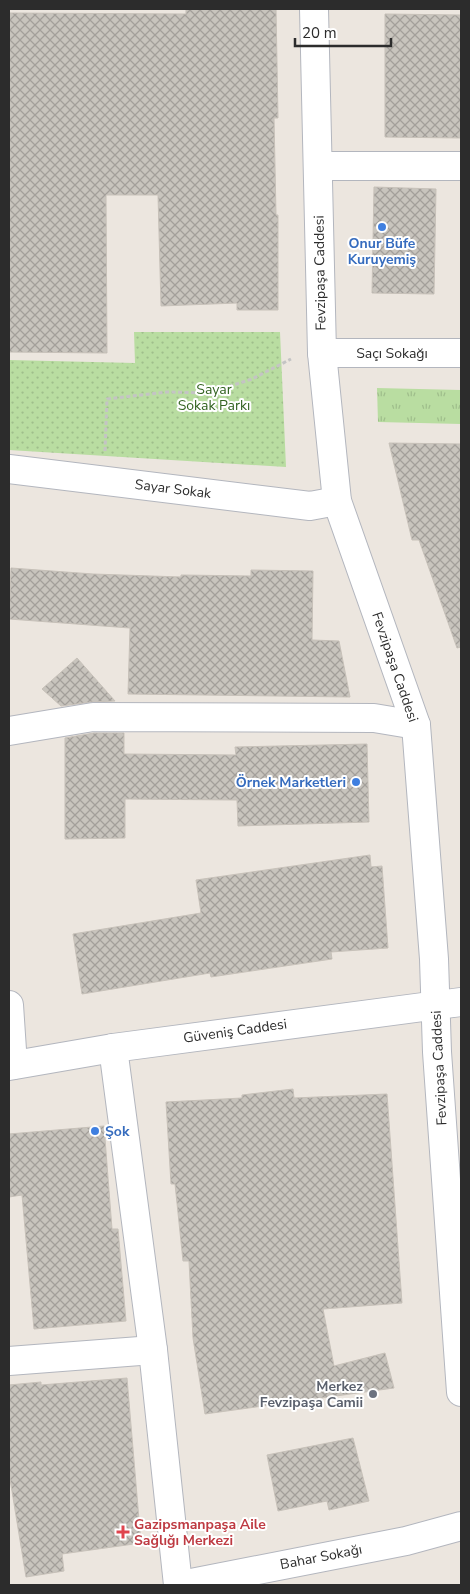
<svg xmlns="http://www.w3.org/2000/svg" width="470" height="1594" viewBox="0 0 470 1594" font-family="'Nunito Sans',sans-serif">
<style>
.grass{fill:url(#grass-tufts)}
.park{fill:url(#park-dots)}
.building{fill:url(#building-cross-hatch);stroke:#c7c1b9}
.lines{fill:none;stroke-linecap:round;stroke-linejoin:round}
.minor-casing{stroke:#b3b6be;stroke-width:30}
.path{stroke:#c4c4c4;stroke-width:3;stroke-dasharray:4 2.5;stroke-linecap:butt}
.minor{stroke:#fff;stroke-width:28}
.shop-dot{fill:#3f7fe0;stroke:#fff;stroke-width:2}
.worship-dot{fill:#6b7280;stroke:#fff;stroke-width:2}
.health-dot{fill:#e0444e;stroke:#fff;stroke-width:2}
.labels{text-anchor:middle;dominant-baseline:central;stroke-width:4;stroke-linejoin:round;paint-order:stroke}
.shop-label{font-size:14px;font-weight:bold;fill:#366cbe;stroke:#fff}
.street-label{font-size:14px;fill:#2c2c2c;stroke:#fff}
.park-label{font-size:14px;fill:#336321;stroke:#fff}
.worship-label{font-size:14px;font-weight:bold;fill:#5b616d;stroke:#fff;text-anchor:end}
.health-label{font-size:14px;font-weight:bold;fill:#be3a42;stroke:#fff;text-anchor:start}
</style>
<defs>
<pattern id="grass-tufts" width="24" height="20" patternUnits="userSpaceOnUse" patternTransform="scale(1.25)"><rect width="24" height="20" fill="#b9dda1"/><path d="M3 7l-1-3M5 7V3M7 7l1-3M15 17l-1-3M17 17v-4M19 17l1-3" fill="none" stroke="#9fbe8b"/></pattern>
<pattern id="park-dots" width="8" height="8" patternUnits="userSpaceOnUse" patternTransform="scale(1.25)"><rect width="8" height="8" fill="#b9dda1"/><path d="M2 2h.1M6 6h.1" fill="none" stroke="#9fbe8b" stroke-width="1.8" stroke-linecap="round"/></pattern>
<pattern id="building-cross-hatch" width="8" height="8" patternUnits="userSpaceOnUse" patternTransform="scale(1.25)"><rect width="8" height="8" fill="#c8c4bd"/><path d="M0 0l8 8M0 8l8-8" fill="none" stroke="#a39f9a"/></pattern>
</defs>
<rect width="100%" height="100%" fill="#ece6df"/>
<polygon class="grass" points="377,388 461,390 461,424 378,422"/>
<polygon class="park" points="134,332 280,332 286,467 9,450 9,360 135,363"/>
<g class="building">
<polygon points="186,9 276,9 278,118 274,118 276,215 278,215 278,310 237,310 237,303 161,306 158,195 106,195 107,353 9,352 9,13 186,14"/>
<polygon points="385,14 461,15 461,138 385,137"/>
<polygon points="374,187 436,189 434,294 372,293"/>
<polygon points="389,443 461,444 461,647 457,648 419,540 412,540"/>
<polygon points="11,568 93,574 181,577 181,575 251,576 251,570 313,571 312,640 339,641 350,697 128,694 130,628 9,619"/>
<polygon points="77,658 115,701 91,702 61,706 42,689"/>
<polygon points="94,733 124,733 124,754 236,755 235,747 367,744 369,822 238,826 237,800 125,799 125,838 65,839 65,738"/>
<polygon points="370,855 371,867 382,866 388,948 331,952 332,959 211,977 210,973 82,994 73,934 201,913 196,880"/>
<polygon points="293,1089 294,1098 387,1094 402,1303 323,1309 334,1366 385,1353 394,1388 205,1414 193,1338 189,1261 183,1261 175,1184 171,1184 166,1102 242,1098 242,1095"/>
<polygon points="104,1126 112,1229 118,1229 126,1321 34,1329 22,1195 9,1197 9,1134"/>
<polygon points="127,1378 141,1543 62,1554 64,1571 26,1577 9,1473 9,1385 41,1382 41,1385"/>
<polygon points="353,1438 369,1501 329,1510 327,1501 278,1511 267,1455"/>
</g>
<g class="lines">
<defs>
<g id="minor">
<polyline points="314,9 322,353 337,501 416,725 434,959 437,1052 461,1392"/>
<polyline points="318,166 461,166"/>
<polyline points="322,353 461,353"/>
<polyline points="9,469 310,506 337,501"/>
<polyline points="9,731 93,717 374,718 416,725"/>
<polyline points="9,1005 13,1065"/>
<polyline points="113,1048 153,1350 178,1585"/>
<polyline points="9,1066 113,1048 461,1002"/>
<polyline points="9,1361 153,1350"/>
<polyline points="181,1585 406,1541 461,1526"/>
</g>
</defs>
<use href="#minor" class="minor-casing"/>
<polyline class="path" points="105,451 107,399 167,392 209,393 252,379 291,359"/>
<use href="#minor" class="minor"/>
</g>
<g class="shop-dot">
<circle cx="382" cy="227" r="5"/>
<circle cx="356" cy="782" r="5"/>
<circle cx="95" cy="1131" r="5"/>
</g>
<circle class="worship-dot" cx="373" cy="1394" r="5"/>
<path class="health-dot" d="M120.5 1524.5h5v5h5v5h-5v5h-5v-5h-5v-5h5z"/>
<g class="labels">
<g class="shop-label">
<text x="382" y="243">Onur Büfe<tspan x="382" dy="16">Kuruyemiş</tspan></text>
<text x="346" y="782" text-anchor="end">Örnek Marketleri</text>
<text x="105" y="1131" text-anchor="start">Şok</text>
</g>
<g class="street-label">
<text transform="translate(320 273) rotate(-91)">Fevzipaşa Caddesi</text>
<text x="392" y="353">Saçı Sokağı</text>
<text transform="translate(173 489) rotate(7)">Sayar Sokak</text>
<text transform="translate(395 667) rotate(71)">Fevzipaşa Caddesi</text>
<text transform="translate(235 1031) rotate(-8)">Güveniş Caddesi</text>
<text transform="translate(439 1068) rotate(-93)">Fevzipaşa Caddesi</text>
<text transform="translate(321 1557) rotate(-11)">Bahar Sokağı</text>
</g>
<g class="park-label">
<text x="214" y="389">Sayar<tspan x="214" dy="16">Sokak Parkı</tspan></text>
</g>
<g class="worship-label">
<text x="363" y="1386">Merkez<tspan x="363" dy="16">Fevzipaşa Camii</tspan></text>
</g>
<g class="health-label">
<text x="134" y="1524">Gazipsmanpaşa Aile<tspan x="134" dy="16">Sağlığı Merkezi</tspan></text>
</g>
</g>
<rect width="470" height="1594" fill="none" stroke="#2c2c2c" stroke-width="20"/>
<path d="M295 38v8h96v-8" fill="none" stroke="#2c2c2c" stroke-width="2.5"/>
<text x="302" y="38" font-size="15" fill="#2c2c2c" stroke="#ffffff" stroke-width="4" paint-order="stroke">20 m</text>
</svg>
